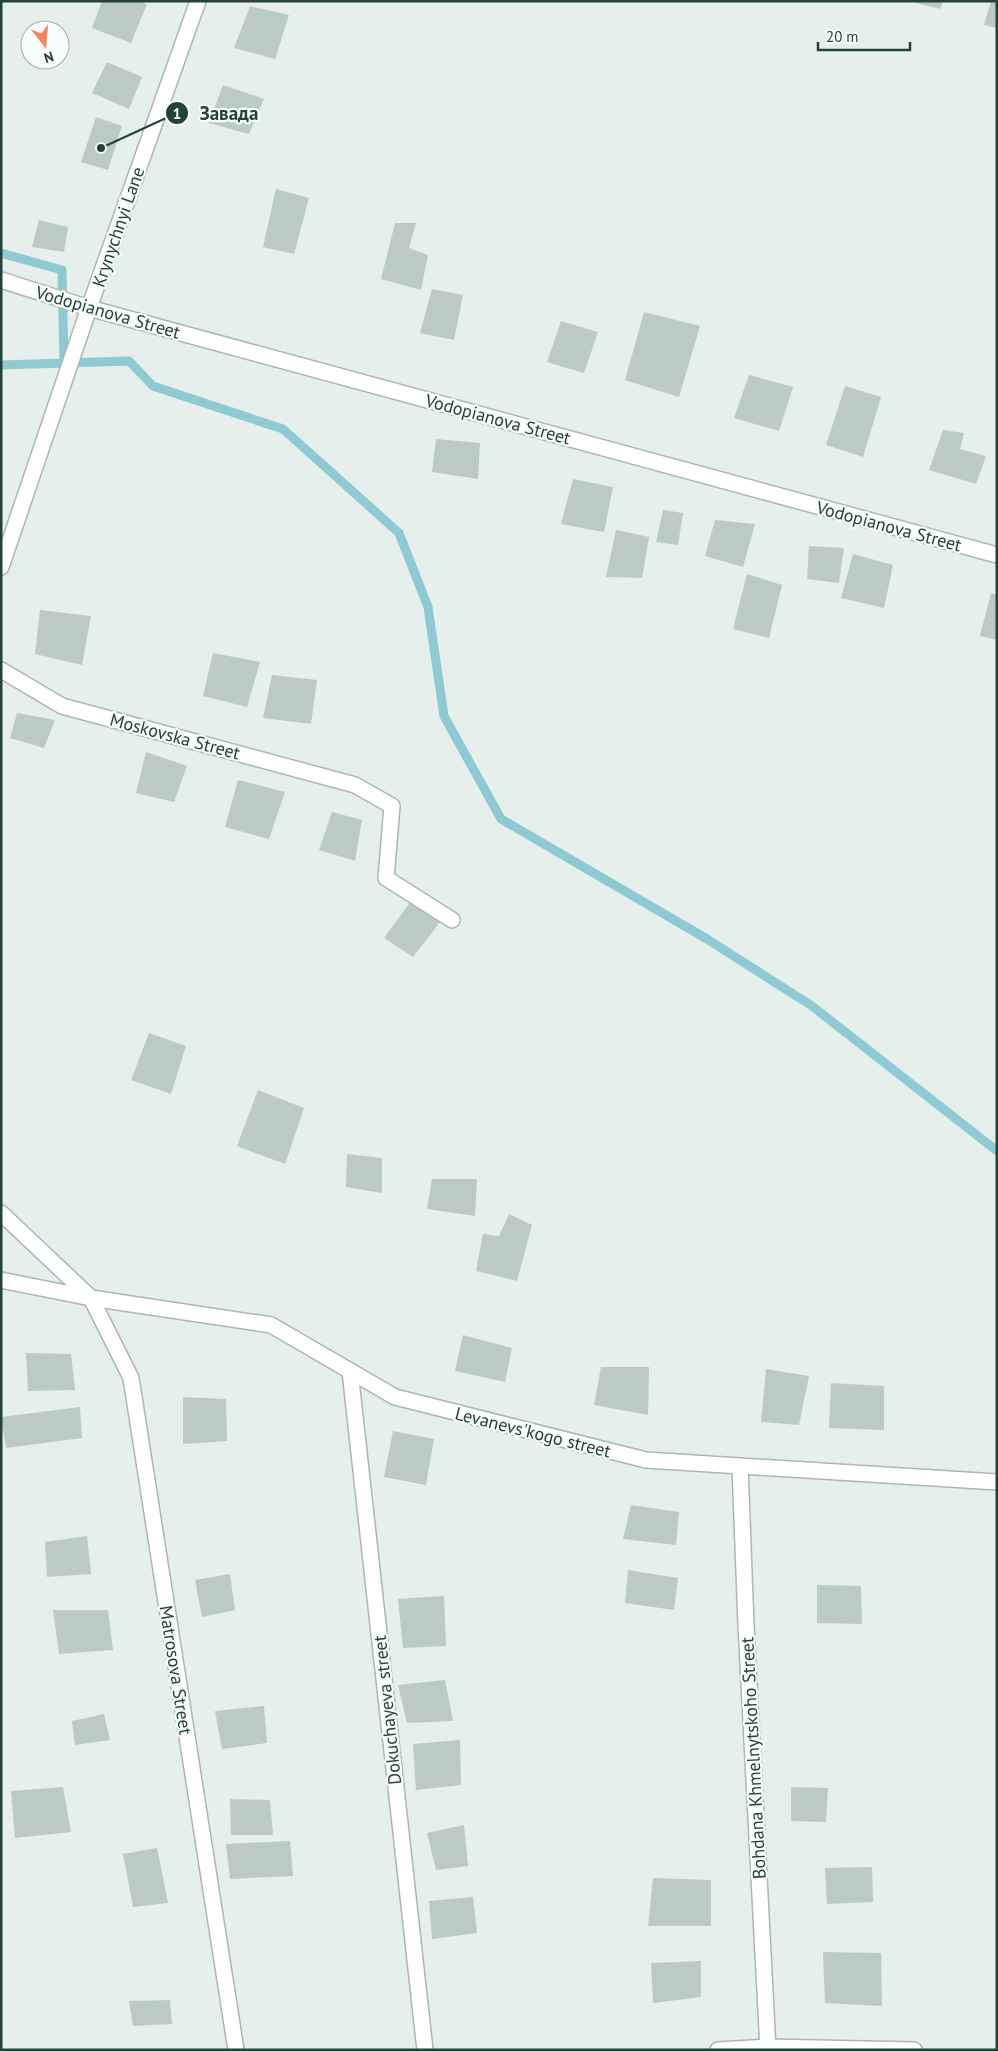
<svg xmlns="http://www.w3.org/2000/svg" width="998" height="2051" viewBox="0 0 998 2051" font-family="'PT Sans',sans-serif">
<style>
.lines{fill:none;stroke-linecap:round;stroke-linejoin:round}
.stream{stroke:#8ec9d4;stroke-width:9}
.building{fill:#bbcac4}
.minor-casing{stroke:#a8b8b2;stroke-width:18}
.minor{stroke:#fff;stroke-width:15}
.labels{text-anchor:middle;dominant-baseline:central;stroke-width:4.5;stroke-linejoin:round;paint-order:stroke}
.street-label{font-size:18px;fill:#24423a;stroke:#f7fbf9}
.leader{fill:none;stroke:#24423a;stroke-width:2}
.callout-dot{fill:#24423a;stroke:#f7fbf9;stroke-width:2}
.mark-label{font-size:15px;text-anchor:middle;font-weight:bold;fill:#fff}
.callout-label{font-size:19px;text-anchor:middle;font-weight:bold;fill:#24423a;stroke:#f7fbf9;stroke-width:4.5;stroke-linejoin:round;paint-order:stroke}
</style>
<rect width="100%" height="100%" fill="#e6efeb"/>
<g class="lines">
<g class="stream">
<polyline points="1,253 62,270 64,363"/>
<polyline points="1,365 129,361 153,386 283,429 399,533 428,607 444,716 501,819 707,939 812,1006 997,1151"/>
</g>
</g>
<g class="building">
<polygon points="102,1 139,1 147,4 131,43 92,28"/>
<polygon points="909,1 943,1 940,9"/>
<polygon points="991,1 997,1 997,28 984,25"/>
<polygon points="250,6 289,15 275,59 234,48"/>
<polygon points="107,62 142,77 129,109 92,93"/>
<polygon points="223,85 264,99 249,134 209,123"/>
<polygon points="96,117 122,126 108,170 81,162"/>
<polygon points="276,189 309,198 294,254 263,247"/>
<polygon points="39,220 68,227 64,252 32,247"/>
<polygon points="395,223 416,223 409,248 428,255 421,290 381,279"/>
<polygon points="432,289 463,295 454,340 420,333"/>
<polygon points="644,312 700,326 679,397 625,380"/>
<polygon points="561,321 598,332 584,373 547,362"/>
<polygon points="749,375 793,387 779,431 734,418"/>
<polygon points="845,386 881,397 863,457 826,445"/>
<polygon points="943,430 964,433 960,449 986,456 976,484 929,470"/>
<polygon points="436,439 480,443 478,479 432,472"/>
<polygon points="573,479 613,487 604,532 561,524"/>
<polygon points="663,510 683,513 678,545 656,542"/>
<polygon points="715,520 755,524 743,567 705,556"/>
<polygon points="616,530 649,537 642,578 606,577"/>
<polygon points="809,546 844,548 839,583 807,579"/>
<polygon points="853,554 893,565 884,608 841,598"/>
<polygon points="747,574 782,585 769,638 733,629"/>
<polygon points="991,593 997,595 997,640 980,636"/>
<polygon points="40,610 91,616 82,665 35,654"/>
<polygon points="213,653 260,662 247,707 203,696"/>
<polygon points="272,675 317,680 311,724 263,718"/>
<polygon points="17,713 55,720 44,748 10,738"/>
<polygon points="146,752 187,766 174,802 136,793"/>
<polygon points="238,780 285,792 269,839 225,827"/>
<polygon points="332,812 362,820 355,861 319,850"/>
<polygon points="411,901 440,922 413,957 384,938"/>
<polygon points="149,1033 186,1046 171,1094 131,1080"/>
<polygon points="258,1090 304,1108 285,1164 237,1146"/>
<polygon points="347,1154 382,1158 382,1193 346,1187"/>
<polygon points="432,1179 477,1179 475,1216 427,1209"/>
<polygon points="509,1214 532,1225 517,1281 476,1271 483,1234 499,1236"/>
<polygon points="463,1335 512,1348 505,1382 455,1371"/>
<polygon points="26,1353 71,1354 75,1390 28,1391"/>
<polygon points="601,1367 649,1367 648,1415 594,1405"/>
<polygon points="766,1369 809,1376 799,1425 761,1422"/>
<polygon points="831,1383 884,1386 884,1430 829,1428"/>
<polygon points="183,1397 226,1399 227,1441 183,1444"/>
<polygon points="80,1407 82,1438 6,1448 1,1417"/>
<polygon points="393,1431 434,1439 426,1485 384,1477"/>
<polygon points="631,1505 679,1512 676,1545 623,1539"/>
<polygon points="87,1536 91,1574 47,1577 45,1542"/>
<polygon points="628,1570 678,1578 674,1610 625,1603"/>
<polygon points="230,1574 235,1610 202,1617 195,1580"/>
<polygon points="817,1585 861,1586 862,1624 817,1623"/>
<polygon points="444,1596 446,1646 403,1648 398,1599"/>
<polygon points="53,1610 108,1610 113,1650 59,1654"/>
<polygon points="445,1680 453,1721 407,1723 398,1685"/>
<polygon points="264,1706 267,1743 222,1749 215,1711"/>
<polygon points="104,1714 110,1740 75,1745 72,1721"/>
<polygon points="460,1740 461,1785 416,1790 413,1744"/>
<polygon points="63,1787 71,1832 15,1838 11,1791"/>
<polygon points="791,1787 828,1788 826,1822 791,1821"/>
<polygon points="230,1799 270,1800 273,1835 231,1835"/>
<polygon points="464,1825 468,1866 436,1870 427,1833"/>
<polygon points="290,1841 293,1876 230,1879 226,1844"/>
<polygon points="157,1848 168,1903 133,1907 123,1854"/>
<polygon points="872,1867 873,1902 827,1904 825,1868"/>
<polygon points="653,1878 711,1880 711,1926 648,1926"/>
<polygon points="473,1897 477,1933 432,1939 429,1901"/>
<polygon points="823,1952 881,1953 882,2006 825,2003"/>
<polygon points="701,1961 701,1997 653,2003 651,1963"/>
<polygon points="170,2000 172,2024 133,2026 129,2001"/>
</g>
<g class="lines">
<defs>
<g id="minor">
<polyline points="1,280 89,308 997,555"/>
<polyline points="1,567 89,308 198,1"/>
<polyline points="1,670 62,706 355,785 392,806 386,878 452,920"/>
<polyline points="1,1213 91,1298 131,1378 236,2050"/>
<polyline points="1,1280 91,1298 271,1325 395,1397 646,1460 997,1482"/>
<polyline points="350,1371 425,2050"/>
<polyline points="740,1466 746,1625 768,2050"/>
<polyline points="718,2050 767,2047 914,2050"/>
</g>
</defs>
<use href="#minor" class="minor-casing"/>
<use href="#minor" class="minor"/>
</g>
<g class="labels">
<g class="street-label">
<text transform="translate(118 227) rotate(-71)">Krynychnyi Lane</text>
<text transform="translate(108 312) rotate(16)">Vodopianova Street</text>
<text transform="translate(498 419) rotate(15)">Vodopianova Street</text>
<text transform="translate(889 526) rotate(15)">Vodopianova Street</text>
<text transform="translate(175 736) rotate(15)">Moskovska Street</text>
<text transform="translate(533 1432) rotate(14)">Levanevs'kogo street</text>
<text transform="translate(176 1670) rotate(81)">Matrosova Street</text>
<text transform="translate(387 1710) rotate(-96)">Dokuchayeva street</text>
<text transform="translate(753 1758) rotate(-93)">Bohdana Khmelnytskoho Street</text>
</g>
</g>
<path class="leader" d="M101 148L177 113"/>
<g class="callout-dot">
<circle cx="101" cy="148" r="5"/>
<circle cx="177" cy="113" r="12"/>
</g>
<g class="mark-label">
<text x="177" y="119">1</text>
</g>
<g class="callout-label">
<text x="229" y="120">Завада</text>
</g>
<rect width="998" height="2051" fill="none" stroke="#24423a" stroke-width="5"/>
<g transform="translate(45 45) rotate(163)"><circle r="24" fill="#f7fbf9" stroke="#a3b1ad"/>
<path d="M0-4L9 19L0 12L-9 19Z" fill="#f4845f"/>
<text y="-8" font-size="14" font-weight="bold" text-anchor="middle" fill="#24423a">N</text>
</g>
<path d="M818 42v8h92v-8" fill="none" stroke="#24423a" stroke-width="2.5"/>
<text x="826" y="42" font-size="15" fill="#24423a" stroke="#f7fbf9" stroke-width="4" paint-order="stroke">20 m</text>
</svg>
